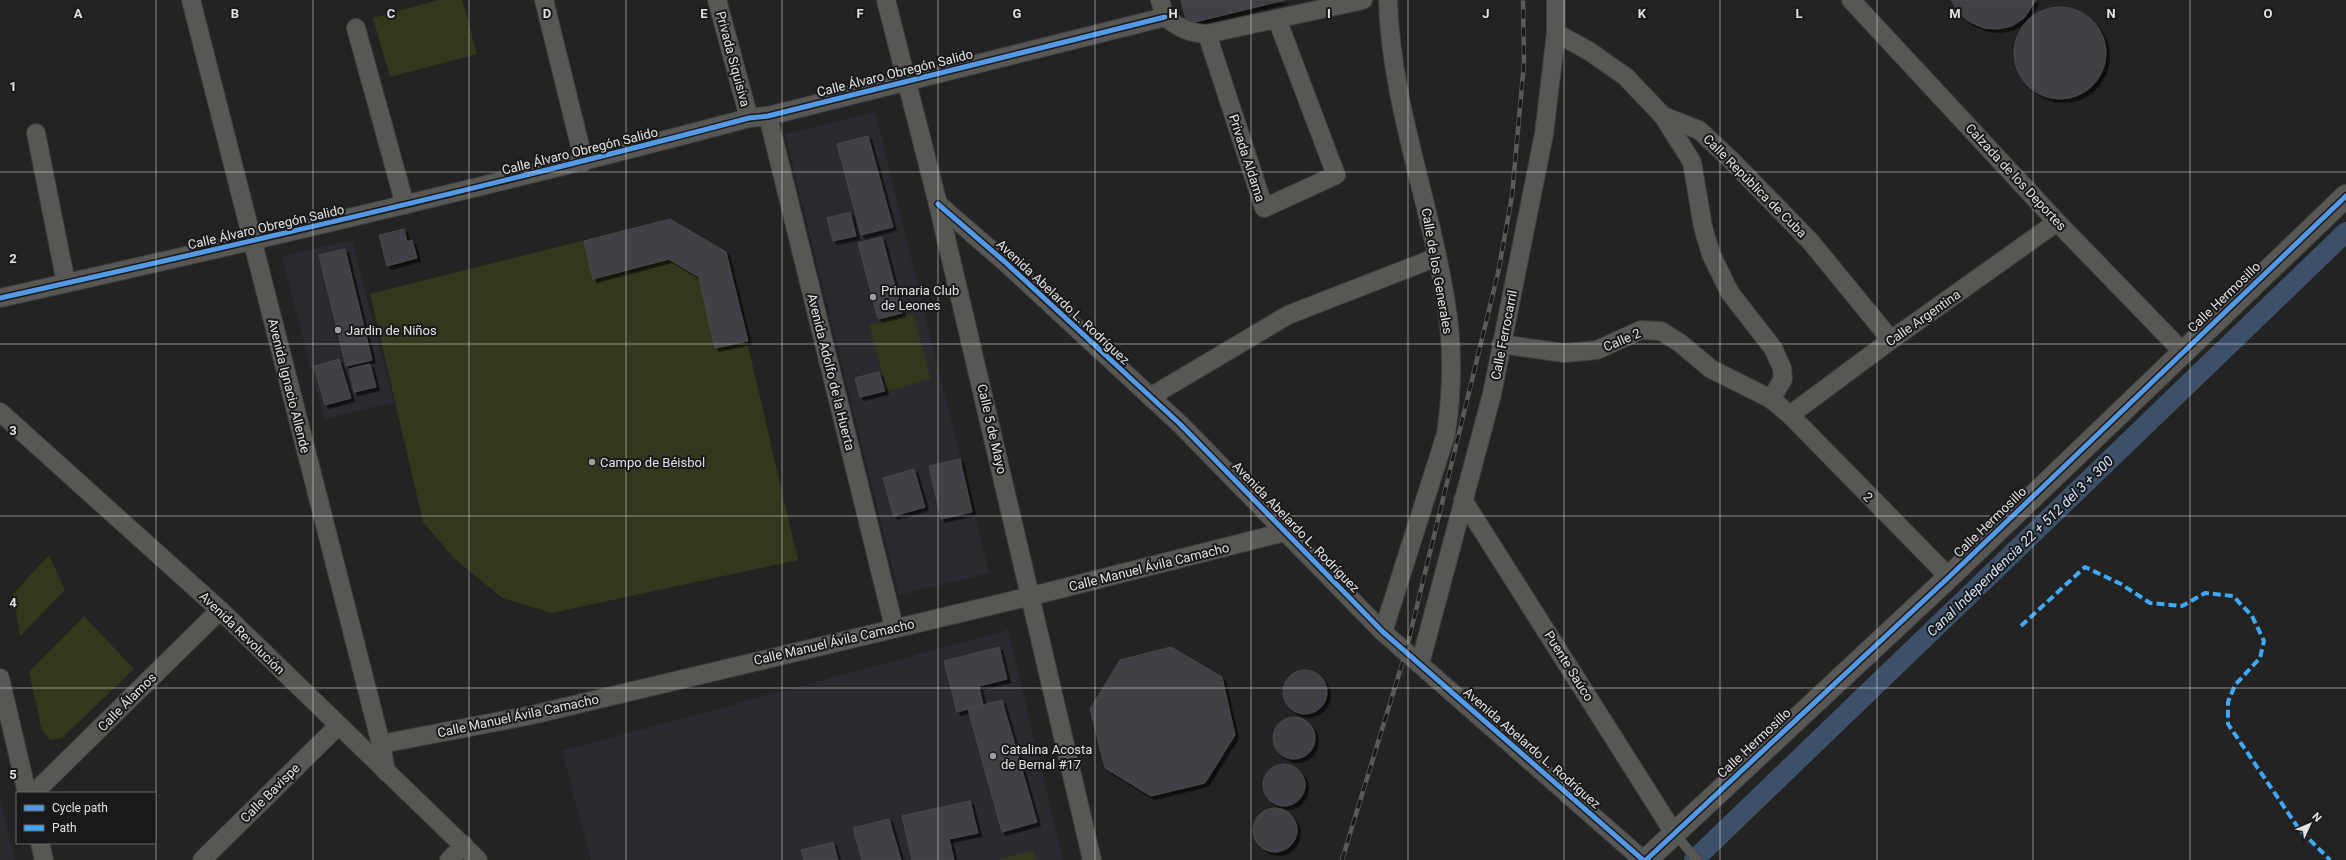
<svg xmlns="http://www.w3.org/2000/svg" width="2346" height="860" viewBox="0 0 2346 860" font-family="Roboto,sans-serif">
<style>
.built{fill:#2c2930}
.green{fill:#34371c}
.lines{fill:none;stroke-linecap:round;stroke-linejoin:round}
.canal{stroke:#3c5169;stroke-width:20}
.building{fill:#424046;stroke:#494949;filter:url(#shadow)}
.lane-casing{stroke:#3e3e3e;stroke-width:10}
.street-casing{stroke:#3e3e3e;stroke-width:20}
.secondary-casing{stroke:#3e3e3e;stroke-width:24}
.lane{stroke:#595754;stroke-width:9}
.street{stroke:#595754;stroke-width:18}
.secondary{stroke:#5a5854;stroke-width:22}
.rail-casing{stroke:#5b5a59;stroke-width:4.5}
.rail{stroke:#19191b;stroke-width:3;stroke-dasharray:9;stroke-linecap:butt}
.quiet{stroke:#3fa9f5;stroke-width:4;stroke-dasharray:8 4;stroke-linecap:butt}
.cycleway-casing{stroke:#19191b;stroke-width:8}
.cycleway{stroke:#5399e6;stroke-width:5}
.grid{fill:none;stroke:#e2e2e3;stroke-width:1;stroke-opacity:0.55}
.poi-dot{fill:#9f9fa0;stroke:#19191b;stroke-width:1.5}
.labels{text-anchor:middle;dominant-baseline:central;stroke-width:4;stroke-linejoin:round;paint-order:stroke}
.street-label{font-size:13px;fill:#e2e2e3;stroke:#19191b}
.poi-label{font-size:13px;fill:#e2e2e3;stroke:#19191b;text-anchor:start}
.water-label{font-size:14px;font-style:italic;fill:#d4e6fa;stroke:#19191b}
.grid-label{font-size:13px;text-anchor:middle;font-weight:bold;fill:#e2e2e3;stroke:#19191b;stroke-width:4;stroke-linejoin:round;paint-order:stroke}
</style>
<defs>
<filter id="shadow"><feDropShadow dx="3.5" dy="3.5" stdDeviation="0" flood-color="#0009"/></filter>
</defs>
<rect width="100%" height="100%" fill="#232323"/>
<g class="built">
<polygon points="875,112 989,573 899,595 785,134"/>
<polygon points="352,240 394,402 324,419 282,257"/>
<polygon points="1008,630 1063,860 591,860 562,751"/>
<polygon points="0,799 15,860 0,860"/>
</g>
<g class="green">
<polygon points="438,0 462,0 477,54 390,77 373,18"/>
<polygon points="670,219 726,252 798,560 552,613 502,598 455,559 423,522 370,294"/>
<polygon points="913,313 931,379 887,391 869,325"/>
<polygon points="49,555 65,590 20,636 13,594"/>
<polygon points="84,616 134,669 62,738 50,740 41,727 29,672"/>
<polygon points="1033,850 1036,860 997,860"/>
</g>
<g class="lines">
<polyline class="canal" points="1694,860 2346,232"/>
</g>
<g class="building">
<polygon points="1181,0 1285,0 1187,24"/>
<polygon points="2036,0 2024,18 2012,26 1998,29 1984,28 1970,22 1959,13 1951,0"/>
<circle cx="2060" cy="53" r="46"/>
<polygon points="868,136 893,227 861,235 837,144"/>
<polygon points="850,212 856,236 833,241 827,218"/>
<polygon points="670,219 726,252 748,341 715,348 699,277 669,259 593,279 584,241"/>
<polygon points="404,229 407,242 412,240 417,258 387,266 379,235"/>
<polygon points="882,237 902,313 878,319 858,243"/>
<polygon points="345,249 372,360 346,366 319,255"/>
<polygon points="339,359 351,398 325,405 314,366"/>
<polygon points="370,364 376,387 354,392 349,369"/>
<polygon points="879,372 885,391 860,397 855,378"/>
<polygon points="960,459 972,512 941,519 929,466"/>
<polygon points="914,469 925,507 894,516 883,478"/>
<polygon points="999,647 1007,679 979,686 983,705 957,712 944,661"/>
<polygon points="1171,647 1222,677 1235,735 1205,783 1151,796 1105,768 1090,709 1120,660"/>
<circle cx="1305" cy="692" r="22"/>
<polygon points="1002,700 1037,822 1002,832 968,709"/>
<circle cx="1294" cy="738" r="21"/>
<circle cx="1284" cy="785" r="21"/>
<polygon points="970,801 978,833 949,839 954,860 912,860 902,816"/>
<circle cx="1275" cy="830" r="22"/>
<polygon points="889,819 901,860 862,860 853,828"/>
<polygon points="833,842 838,860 804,860 801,850"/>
</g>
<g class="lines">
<defs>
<polyline id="lane" points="1674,833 1697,860"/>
<g id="street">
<polyline points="191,0 381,744 386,772"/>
<polyline points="544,0 584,162"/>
<polyline points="717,0 749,118"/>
<polyline points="886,0 938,204 1092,860"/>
<polyline points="1160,0 1165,17"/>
<polyline points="1851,0 2057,222 2183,352"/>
<path d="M1165 17C1179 28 1189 33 1207 34L1363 0"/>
<polyline points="356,28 405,205"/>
<polyline points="1556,33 1589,51 1626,77 1663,116 1699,130 1732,161 1810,241 1891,340"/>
<polyline points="1207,34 1264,208 1336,175 1277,19"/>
<polyline points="768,116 894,627"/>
<polyline points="1663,116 1692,162 1703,227 1711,254 1730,293 1773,348 1782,368 1783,379 1771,399"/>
<polyline points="36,133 66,283"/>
<polyline points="938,204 1005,262 1181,425 1383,632 1643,860"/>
<path d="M0 298C251 242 501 184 749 118L768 116 1165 17"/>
<polyline points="1501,344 1564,353 1597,350 1641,330 1661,331 1680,343 1711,369 1771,399 1790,415 1949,577"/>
<polyline points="1150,397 1288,315 1437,257"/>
<polyline points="0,412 220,610 478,860"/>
<polyline points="1790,415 1891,340 2057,222"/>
<polyline points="1463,500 1674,833"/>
<path d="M1383 632 1446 434C1451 399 1453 361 1449 325 1436 216 1391 110 1388 0"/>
<polyline points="1420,664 1492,394 1544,134 1556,33 1556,0"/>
<polyline points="0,678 27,793"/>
<polyline points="381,744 532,715 1032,596 1285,532"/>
<polyline points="34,793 220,610"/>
<polyline points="40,843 44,860"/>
<polyline points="202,860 338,726"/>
<polyline points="449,860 464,845"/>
</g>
<polyline id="secondary" points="1646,860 1949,577 2346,196"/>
</defs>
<use href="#lane" class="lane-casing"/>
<use href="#street" class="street-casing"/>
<use href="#secondary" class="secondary-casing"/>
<use href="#lane" class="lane"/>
<use href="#street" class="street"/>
<use href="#secondary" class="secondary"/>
<defs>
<polyline id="rail" points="1342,860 1406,651 1498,273 1512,196 1524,63 1523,0"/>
</defs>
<use href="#rail" class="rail-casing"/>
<use href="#rail" class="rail"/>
<polyline class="quiet" points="2021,626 2085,567 2121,584 2150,603 2182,606 2205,593 2233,596 2252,616 2264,641 2260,658 2235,685 2228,702 2228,724 2299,829 2330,860"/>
<defs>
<g id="cycleway">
<polyline points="938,204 1005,262 1181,425 1383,632 1643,860"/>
<path d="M0 298C251 242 501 184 749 118L768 116 1165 17"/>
<polyline points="1646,860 1949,577 2346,196"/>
</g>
</defs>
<use href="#cycleway" class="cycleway-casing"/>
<use href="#cycleway" class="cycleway"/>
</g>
<path class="grid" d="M156 0V860M313 0V860M469 0V860M626 0V860M782 0V860M938 0V860M1095 0V860M1251 0V860M1408 0V860M1564 0V860M1720 0V860M1877 0V860M2033 0V860M2190 0V860M0 172H2346M0 344H2346M0 516H2346M0 688H2346"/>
<g class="poi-dot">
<circle cx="873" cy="297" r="4"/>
<circle cx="338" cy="330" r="4"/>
<circle cx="592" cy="462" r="4"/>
<circle cx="993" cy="756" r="4"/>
</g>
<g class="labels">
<g class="street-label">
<text transform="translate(733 59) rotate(75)">Privada Siquisiva</text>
<text transform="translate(895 73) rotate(-14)">Calle Álvaro Obregón Salido</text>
<text transform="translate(580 151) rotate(-14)">Calle Álvaro Obregón Salido</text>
<text transform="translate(1247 158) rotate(72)">Privada Aldama</text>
<text transform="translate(2016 177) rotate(47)">Calzada de los Deportes</text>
<text transform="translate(1755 186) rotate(45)">Calle República de Cuba</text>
<text transform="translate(266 227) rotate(-13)">Calle Álvaro Obregón Salido</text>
<text transform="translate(1437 271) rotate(80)">Calle de los Generales</text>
<text transform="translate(2224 297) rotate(-44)">Calle Hermosillo</text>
<text transform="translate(1063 302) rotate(43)">Avenida Abelardo L. Rodríguez</text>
<text transform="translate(1923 318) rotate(-35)">Calle Argentina</text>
<text transform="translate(1504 335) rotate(-79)">Calle Ferrocarril</text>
<text transform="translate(1622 340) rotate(-23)">Calle 2</text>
<text transform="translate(831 372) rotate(76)">Avenida Adolfo de la Huerta</text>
<text transform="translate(289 386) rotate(76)">Avenida Ignacio Allende</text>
<text transform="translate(992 429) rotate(77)">Calle 5 de Mayo</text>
<text transform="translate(1868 497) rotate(46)">2</text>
<text transform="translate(1990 522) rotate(-44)">Calle Hermosillo</text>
<text transform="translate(1296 527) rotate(46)">Avenida Abelardo L. Rodríguez</text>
<text transform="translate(1149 567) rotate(-14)">Calle Manuel Ávila Camacho</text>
<text transform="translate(242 633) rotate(44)">Avenida Revolución</text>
<text transform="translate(834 642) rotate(-13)">Calle Manuel Ávila Camacho</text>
<text transform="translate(1569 666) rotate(58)">Puente Saúco</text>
<text transform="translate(127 702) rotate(-45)">Calle Álamos</text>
<text transform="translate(518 716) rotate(-12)">Calle Manuel Ávila Camacho</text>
<text transform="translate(1754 743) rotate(-43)">Calle Hermosillo</text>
<text transform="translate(1532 748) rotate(41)">Avenida Abelardo L. Rodríguez</text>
<text transform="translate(270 793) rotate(-45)">Calle Bavispe</text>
</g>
<g class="poi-label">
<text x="881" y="290">Primaria Club<tspan x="881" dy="15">de Leones</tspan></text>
<text x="346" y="330">Jardin de Niños</text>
<text x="600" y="462">Campo de Béisbol</text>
<text x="1001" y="749">Catalina Acosta<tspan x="1001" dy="15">de Bernal #17</tspan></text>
</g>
<g class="water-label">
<text transform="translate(2020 546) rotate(-44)">Canal Independencia 22 + 512 del 3 + 300</text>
</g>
</g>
<g class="grid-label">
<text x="78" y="18">A</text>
<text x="235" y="18">B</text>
<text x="391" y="18">C</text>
<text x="547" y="18">D</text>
<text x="704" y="18">E</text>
<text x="860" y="18">F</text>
<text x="1017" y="18">G</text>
<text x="1173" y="18">H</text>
<text x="1329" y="18">I</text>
<text x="1486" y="18">J</text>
<text x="1642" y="18">K</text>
<text x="1799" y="18">L</text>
<text x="1955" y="18">M</text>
<text x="2111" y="18">N</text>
<text x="2268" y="18">O</text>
<text x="13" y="91">1</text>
<text x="13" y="263">2</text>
<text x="13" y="435">3</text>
<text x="13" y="607">4</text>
<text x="13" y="779">5</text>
</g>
<rect x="16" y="792" width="140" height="52" fill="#19191b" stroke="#69696b"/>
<rect x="24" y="805" width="20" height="6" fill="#5399e6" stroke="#69696b"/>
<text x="52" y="812" font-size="12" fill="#e2e2e3">Cycle path</text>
<rect x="24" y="825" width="20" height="6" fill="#3fa9f5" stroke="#69696b"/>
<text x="52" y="832" font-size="12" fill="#e2e2e3">Path</text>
<g transform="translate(2310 824) rotate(46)" stroke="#19191b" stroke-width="3" paint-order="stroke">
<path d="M0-3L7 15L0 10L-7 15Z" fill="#e2e2e3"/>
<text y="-6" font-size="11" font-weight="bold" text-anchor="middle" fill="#e2e2e3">N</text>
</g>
</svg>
